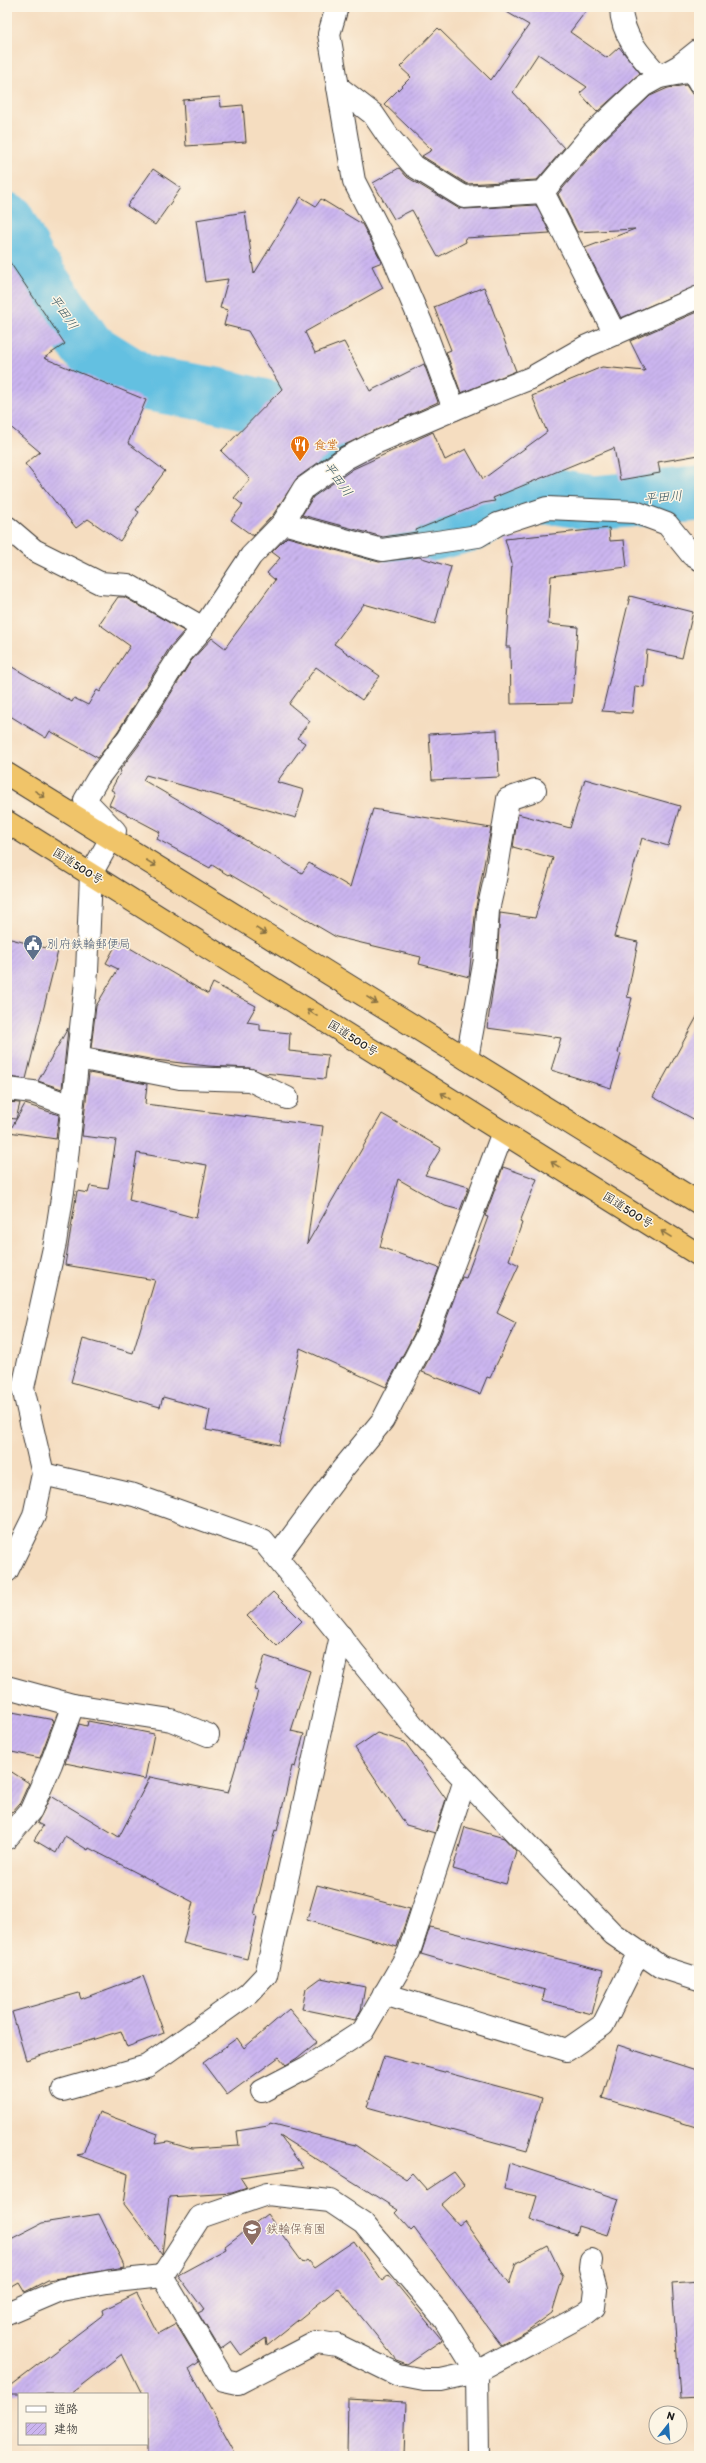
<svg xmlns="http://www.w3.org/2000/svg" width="706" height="2463" viewBox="0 0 706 2463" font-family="Itim,'Klee One',sans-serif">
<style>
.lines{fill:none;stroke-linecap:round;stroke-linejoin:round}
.river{stroke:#63c0e1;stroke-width:55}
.building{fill:url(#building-hatch);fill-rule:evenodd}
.minor-casing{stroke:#3d3935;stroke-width:24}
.highway-casing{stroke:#3d3935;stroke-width:24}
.minor{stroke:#fff;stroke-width:22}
.highway{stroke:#f0c469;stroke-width:22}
.oneway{stroke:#867042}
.labels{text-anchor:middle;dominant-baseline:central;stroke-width:3;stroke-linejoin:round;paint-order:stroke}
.food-label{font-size:12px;fill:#c56008;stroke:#fcf5e5;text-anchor:start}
.street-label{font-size:12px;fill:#1c1c1c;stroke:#fcf5e5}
.service-label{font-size:12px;fill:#4e5e75;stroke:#fcf5e5;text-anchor:start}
.education-label{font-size:12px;fill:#785e54;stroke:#fcf5e5;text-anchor:start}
.water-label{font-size:13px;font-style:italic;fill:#355561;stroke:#fcf5e5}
</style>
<defs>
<pattern id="building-hatch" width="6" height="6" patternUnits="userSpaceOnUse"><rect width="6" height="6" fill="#cbb5ef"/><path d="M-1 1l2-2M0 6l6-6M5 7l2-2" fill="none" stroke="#ae9bcc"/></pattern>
</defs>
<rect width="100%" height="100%" fill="#fcf5e5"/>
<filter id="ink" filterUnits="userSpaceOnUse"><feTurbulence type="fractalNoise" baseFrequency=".025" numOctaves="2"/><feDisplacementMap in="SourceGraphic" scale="8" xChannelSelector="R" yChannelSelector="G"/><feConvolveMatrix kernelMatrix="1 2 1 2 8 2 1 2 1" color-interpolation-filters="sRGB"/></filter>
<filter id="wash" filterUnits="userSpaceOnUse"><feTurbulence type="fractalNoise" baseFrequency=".012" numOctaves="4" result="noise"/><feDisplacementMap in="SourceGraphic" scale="16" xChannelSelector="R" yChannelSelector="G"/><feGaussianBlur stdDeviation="0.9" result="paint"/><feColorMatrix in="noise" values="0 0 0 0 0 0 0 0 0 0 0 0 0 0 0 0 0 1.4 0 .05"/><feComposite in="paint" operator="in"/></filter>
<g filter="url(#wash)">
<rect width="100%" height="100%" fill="#f5ddc0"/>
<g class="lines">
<polyline class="river" points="7,220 28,261 88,348 144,383 216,395 269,408 313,445 336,480 373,528 397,536 426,535 472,524 521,500 556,497 593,503 699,494"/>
</g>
<g id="blocks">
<g class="building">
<polygon points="498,7 589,7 570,32 607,58 619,47 640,73 597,112 580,93 587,87 538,54 513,92 564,148 537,180 467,184 422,156 432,150 384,104 411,77 400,67 438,28 491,80 529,25"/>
<polygon points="686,85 692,94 699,95 699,285 621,318 585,248 635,229 577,232 558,194 601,143 650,96 668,88"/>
<polygon points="220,97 221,107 243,105 246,142 186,146 183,100"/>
<polygon points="399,168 407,177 458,208 465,209 536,205 550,233 465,238 466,242 438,257 412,210 394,219 373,183"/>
<polygon points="153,169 181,188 155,225 127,206"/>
<polygon points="301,197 316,206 321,199 362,224 382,262 372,266 383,288 305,332 315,353 344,342 370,391 424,364 438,402 340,447 297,478 273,515 253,536 231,520 243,505 234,498 250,479 221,451 282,389 248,331 224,325 228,310 220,308 228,279 205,282 196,220 245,212 254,274"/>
<polygon points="7,258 65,344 44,358 146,400 128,443 165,471 136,510 139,512 120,541 88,519 76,528 25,464 40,452 7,424"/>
<polygon points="484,287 516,371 461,393 446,352 451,350 434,307"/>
<polygon points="699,311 699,455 658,462 660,473 620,480 614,448 493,498 495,501 483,503 416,530 417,532 383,537 302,515 313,497 353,469 433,432 445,460 466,449 483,479 547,432 532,396 602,367 645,371 630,341"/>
<polygon points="609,528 610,541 624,540 627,567 551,576 548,624 578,627 572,703 511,704 510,647 506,647 512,564 505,539"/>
<polygon points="287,537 379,562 419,557 451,567 435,624 364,604 334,644 380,676 362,700 316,667 289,704 310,721 297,738 305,743 277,782 304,790 296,818 146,775 143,780 302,873 309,863 350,887 373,809 491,828 476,907 469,977 419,964 421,957 336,937 229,874 228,875 212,865 210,868 157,839 160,832 109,805 115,792 111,790 121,771 120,770 139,745 191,661 212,638 225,648 275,580 267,573 280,558 272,552"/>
<polygon points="630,596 693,612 682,658 647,650 644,687 635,686 632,713 602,711"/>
<polygon points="118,597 124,597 184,631 170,647 118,731 98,758 50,731 46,738 7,714 7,664 72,702 74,698 88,705 97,690 100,692 130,646 99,624"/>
<polygon points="497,730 499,777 432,780 429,734"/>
<polygon points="585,779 680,806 668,846 642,838 614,937 638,942 627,997 632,998 618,1053 621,1054 611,1088 551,1070 561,1038 487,1028 497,960 500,913 535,918 553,858 513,847 518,814 570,828"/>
<polygon points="7,938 58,951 26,1079 7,1077"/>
<polygon points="118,941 208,994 213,983 256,1006 247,1022 260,1024 260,1030 290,1033 289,1051 328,1055 325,1079 263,1073 250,1068 208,1066 155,1060 91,1048 96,1006 118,969 106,963"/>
<polygon points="699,1013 699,1122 653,1097"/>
<polygon points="68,1028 62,1089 38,1081"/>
<path d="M89 1073 147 1084 145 1104 323 1126 307 1244 382 1114 441 1148 425 1175 469 1187 460 1210 445 1206 398 1179 380 1247 439 1268 416 1330 386 1387 300 1348 279 1445 206 1430 210 1410 163 1397 160 1407 71 1382 83 1339 133 1353 155 1280 65 1265 77 1191 88 1193 90 1186 108 1189 116 1140 82 1136ZM137 1153 207 1165 196 1218 129 1200Z"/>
<polygon points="7,1102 20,1103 16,1119 7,1118"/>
<polygon points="25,1104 59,1115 56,1139 9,1132"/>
<polygon points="503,1167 537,1179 520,1222 522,1223 509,1260 519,1265 497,1313 516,1323 490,1378 487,1377 480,1394 422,1372 439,1339 462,1277 466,1278 488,1217 485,1216"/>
<polygon points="273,1592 302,1621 277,1646 247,1616"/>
<polygon points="265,1656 310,1671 291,1731 304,1734 295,1767 292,1766 277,1831 275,1830 254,1915 257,1916 247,1959 183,1943 193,1902 89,1848 88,1850 65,1836 56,1853 34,1840 43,1826 37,1823 51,1796 119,1837 150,1777 228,1793 258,1691 254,1690"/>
<polygon points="7,1711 54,1720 40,1758 7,1751"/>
<polygon points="88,1721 154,1734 145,1779 65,1763 79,1724 87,1726"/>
<polygon points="377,1733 405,1742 446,1799 435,1833 406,1825 355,1748"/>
<polygon points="7,1769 29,1783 20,1803 12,1812 7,1810"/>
<polygon points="465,1827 504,1838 516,1851 506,1884 453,1869"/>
<polygon points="317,1885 410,1909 397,1947 307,1920"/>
<polygon points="430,1927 603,1970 592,2014 542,2001 545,1990 421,1954"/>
<polygon points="143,1976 164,2033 127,2047 121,2031 26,2060 12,2012 79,1993 81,1999"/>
<polygon points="321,1978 365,1987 361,2010 355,2020 302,2009 306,1989"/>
<polygon points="289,2009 317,2042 297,2058 286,2065 279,2057 227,2095 203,2063 237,2038 244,2048"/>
<polygon points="618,2045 699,2071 699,2128 602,2098"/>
<polygon points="384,2056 542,2098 527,2151 367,2107"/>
<polygon points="99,2112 158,2134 155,2144 168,2142 192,2149 239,2146 237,2131 268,2126 270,2123 355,2145 406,2179 412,2173 427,2190 454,2172 464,2185 441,2205 459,2225 464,2221 509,2285 516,2263 548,2246 563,2277 552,2313 527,2331 501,2345 414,2228 411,2231 395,2213 398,2210 280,2136 303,2168 240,2177 247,2188 232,2193 169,2197 162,2254 124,2204 128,2174 77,2155 83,2154"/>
<polygon points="509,2163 619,2199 607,2235 578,2226 576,2235 530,2219 537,2196 504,2189"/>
<polygon points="99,2214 125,2267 48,2280 25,2292 19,2282 7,2289 7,2241 42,2223"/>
<polygon points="267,2214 303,2263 307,2260 314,2268 354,2241 382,2281 389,2275 442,2340 407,2364 396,2360 338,2288 267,2345 266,2338 241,2355 231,2341 220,2349 198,2313 204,2310 178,2275 226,2249 225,2246"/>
<polygon points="699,2281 699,2397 680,2398 672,2283"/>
<polygon points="137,2293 158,2334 176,2324 199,2362 189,2369 237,2456 147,2456 147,2394 142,2394 122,2354 70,2394 7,2394 7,2388 104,2314 103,2310"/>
<polygon points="348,2399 406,2402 404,2456 347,2456"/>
</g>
</g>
</g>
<g filter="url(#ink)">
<use href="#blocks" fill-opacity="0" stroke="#3d3935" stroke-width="1"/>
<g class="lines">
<defs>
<g id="minor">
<polyline points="337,7 329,34 354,181 393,257 426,334 454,409"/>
<path d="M621 7C621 35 641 57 660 77L692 71 699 83"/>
<polyline points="338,87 373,114 388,136 414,166 464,197 543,192 592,134 643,86 679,66 699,50"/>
<polyline points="543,192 615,334"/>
<polyline points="283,523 382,550 478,536 498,524 547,508 635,512 667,524 692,555 699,559"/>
<polyline points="7,527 34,550 100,583 128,585 203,628"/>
<polyline points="78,1058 180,1078 250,1080 287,1098"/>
<polyline points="467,1059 485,959 488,910 496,875 508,799 535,790"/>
<polyline points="7,1089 33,1092 72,1106"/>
<polyline points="43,1474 134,1495 263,1541 416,1729 613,1934 661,1967 699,1979"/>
<polyline points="277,1557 341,1471 383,1420 427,1335 503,1132"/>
<polyline points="7,1571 34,1516 43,1474 23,1388 55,1243 64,1185 87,972 91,874 115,831 85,800 98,778 128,738 181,654 203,628 251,556 283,523 304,488 346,458 373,444 478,399 531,378 587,346 699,297"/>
<polyline points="7,1687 73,1705 171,1720 208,1735"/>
<polyline points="7,1838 31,1810 51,1764 73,1705"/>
<polyline points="384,1994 567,2050 603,2025 639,1952"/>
<polyline points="63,2090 147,2066 248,1994 266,1975 341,1636"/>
<polyline points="262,2091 306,2068 363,2031 409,1952 465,1780"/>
<polyline points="162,2276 224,2380 238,2383 317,2342 337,2345 398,2375 424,2380 441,2380 477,2372 585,2314 594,2307 596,2290 590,2268 591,2260"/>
<polyline points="7,2313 61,2290 106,2282 162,2276 200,2217 267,2194 330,2201 363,2223 444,2319 477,2372 478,2456"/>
</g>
<g id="highway">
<polyline points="7,774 699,1203"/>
<polyline points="7,822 699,1255"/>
</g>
</defs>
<use href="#minor" class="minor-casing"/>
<use href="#highway" class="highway-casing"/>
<use href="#minor" class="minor"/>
<use href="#highway" class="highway"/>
</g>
<defs><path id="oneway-shaft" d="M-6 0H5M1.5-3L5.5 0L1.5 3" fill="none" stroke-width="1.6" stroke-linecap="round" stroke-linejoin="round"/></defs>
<g class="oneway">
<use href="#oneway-shaft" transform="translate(40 794) rotate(32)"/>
<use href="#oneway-shaft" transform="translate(151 863) rotate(32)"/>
<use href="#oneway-shaft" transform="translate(261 931) rotate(32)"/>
<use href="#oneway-shaft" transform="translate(372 1000) rotate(32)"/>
<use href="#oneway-shaft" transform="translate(312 1013) rotate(-148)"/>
<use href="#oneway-shaft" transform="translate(446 1096) rotate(-148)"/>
<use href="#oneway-shaft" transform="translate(556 1165) rotate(-148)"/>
<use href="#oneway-shaft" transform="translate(666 1234) rotate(-148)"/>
</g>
</g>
<defs>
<symbol id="restaurant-pin" viewBox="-11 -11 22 30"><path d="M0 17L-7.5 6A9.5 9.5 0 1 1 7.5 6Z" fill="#e8710a" stroke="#fcf5e5"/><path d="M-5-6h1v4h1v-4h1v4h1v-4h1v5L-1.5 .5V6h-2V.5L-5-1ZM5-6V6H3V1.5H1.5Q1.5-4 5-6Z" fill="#fff"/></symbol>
<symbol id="civic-pin" viewBox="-11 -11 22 30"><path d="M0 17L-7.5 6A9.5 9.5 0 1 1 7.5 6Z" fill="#5c6f8a" stroke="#fcf5e5"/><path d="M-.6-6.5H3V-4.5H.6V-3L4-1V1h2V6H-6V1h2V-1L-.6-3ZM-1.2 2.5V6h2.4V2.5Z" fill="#fff"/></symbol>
<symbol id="school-pin" viewBox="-11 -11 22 30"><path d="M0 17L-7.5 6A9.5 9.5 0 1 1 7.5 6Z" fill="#8d6e63" stroke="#fcf5e5"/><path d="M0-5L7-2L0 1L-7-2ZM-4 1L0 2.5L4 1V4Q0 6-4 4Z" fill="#fff"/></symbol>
</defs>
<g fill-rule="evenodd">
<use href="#restaurant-pin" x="289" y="434" width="22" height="30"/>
<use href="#civic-pin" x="22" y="933" width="22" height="30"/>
<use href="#school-pin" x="241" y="2218" width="22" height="30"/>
</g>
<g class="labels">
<g class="food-label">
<text x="314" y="445">食堂</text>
</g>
<g class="street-label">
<text transform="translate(78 866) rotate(32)">国道500号</text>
<text transform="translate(353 1038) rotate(32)">国道500号</text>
<text transform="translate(628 1210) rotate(32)">国道500号</text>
</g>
<g class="service-label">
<text x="47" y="944">別府鉄輪郵便局</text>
</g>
<g class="education-label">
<text x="266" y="2229">鉄輪保育園</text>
</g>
<g class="water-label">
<text transform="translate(64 312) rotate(56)">平田川</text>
<text transform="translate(338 479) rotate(54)">平田川</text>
<text transform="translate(663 497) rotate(-5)">平田川</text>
</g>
</g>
<rect width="706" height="2463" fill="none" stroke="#fcf5e5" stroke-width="24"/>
<rect x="18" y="2393" width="130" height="52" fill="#fcf5e5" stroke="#a29e95"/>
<rect x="26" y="2406" width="20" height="6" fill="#ffffff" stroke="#a29e95"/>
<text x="54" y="2413" font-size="12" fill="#1c1c1c">道路</text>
<rect x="26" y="2423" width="20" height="12" fill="url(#building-hatch)" stroke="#a29e95"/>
<text x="54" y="2433" font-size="12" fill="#1c1c1c">建物</text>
<g transform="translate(668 2425) rotate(17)"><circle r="19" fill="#fcf5e5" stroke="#a29e95"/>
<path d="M0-3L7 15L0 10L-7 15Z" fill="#1f6fb2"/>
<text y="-6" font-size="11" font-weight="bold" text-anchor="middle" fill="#1c1c1c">N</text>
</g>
</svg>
